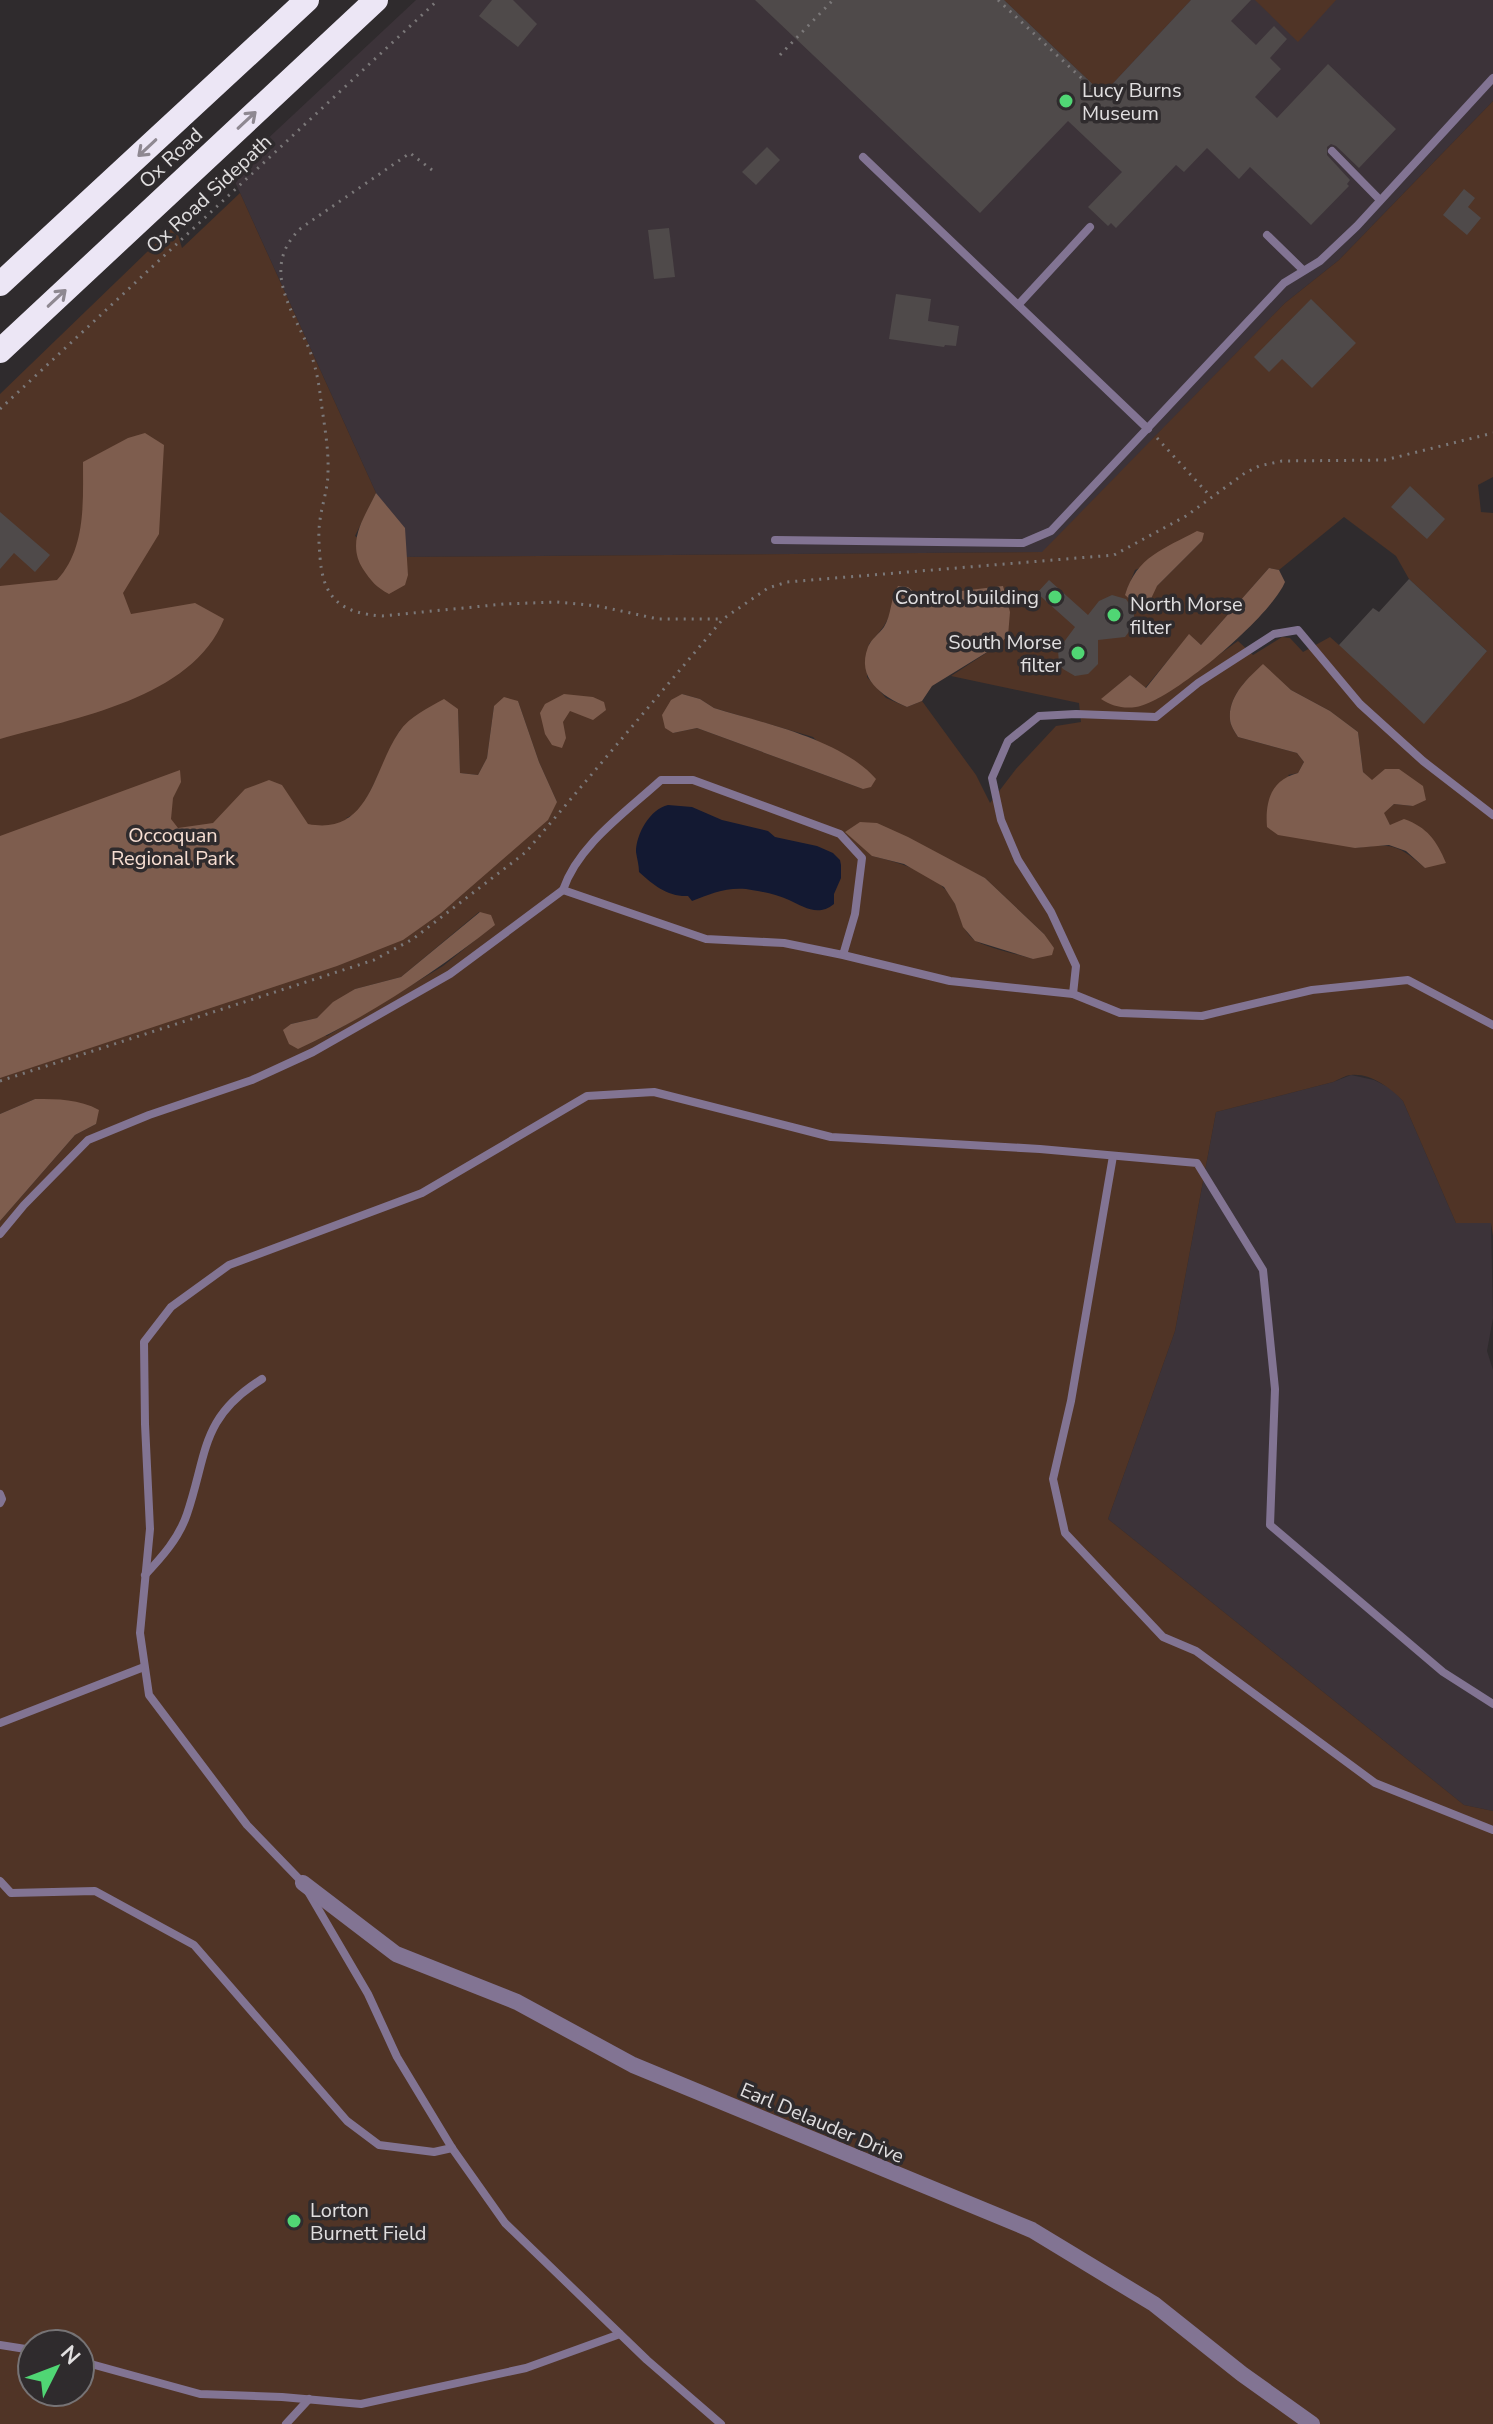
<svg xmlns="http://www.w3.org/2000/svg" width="1493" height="2424" viewBox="0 0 1493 2424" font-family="'Nunito Sans',sans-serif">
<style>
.built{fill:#3c3339}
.green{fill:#503426;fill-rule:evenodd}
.forest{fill:#7e5d4e}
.water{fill:#131932}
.building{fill:#4f4a4a}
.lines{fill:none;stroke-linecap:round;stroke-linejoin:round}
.path{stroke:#7b7879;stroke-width:3;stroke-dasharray:2 6;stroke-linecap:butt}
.lane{stroke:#827493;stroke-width:8}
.street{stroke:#827493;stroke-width:16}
.highway{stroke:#ece6f5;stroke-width:24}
.oneway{stroke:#8e8891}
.poi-dot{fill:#50d674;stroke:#2f2b2d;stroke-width:3}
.labels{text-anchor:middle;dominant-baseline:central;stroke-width:7;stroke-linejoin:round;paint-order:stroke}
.poi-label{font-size:20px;fill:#e1dfe0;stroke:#2f2b2d;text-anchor:start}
.street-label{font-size:20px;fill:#e1dfe0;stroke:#2f2b2d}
.park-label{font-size:20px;fill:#f7ded2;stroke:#2f2b2d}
</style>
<rect width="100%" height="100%" fill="#2f2b2d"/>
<g class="built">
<polygon points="416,0 1493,0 1493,101 1339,260 1285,303 1043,552 405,557 231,173"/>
<polygon points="1351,1075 1374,1080 1392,1089 1403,1101 1456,1223 1491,1223 1493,1318 1487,1351 1493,1370 1493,1811 1464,1805 1108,1519 1175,1331 1216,1112 1333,1082"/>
</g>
<g class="green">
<polygon points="1004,0 1191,0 1103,94"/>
<polygon points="1255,0 1336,0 1298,42"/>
<path d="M1493 101V477L1478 485 1481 512 1493 513V1236L1491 1223H1456L1403 1101C1391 1088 1370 1073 1351 1075 1346 1075 1338 1080 1333 1082L1216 1112 1175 1331 1108 1519 1464 1805 1493 1811V2424H0V1221L75 1135 96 1124 35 1099 0 1114V394L175 225 182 248 240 193 376 493 355 536 408 575 405 557 1042 552 1285 303 1339 260ZM1344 517 1396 556 1409 579 1487 651 1339 645 1330 637 1303 652 1290 638 1282 637 1253 655 1238 641 1157 699H1102L1130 675 1145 688 1189 635 1201 645 1269 568 1279 570ZM1202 541 1157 586 1125 595 1135 570ZM908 587 919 596 937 594 997 646 951 676 1079 703 1081 722 1056 726 1016 769 990 803 976 775 922 701 907 707 886 698 867 677 869 644C883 629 894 615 893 595ZM1263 665 1291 690 1330 711 1358 732 1363 772 1372 781 1413 806 1394 804 1383 813 1390 825 1425 868C1396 843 1392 844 1355 848L1288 775 1298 773 1304 762 1297 753 1238 737C1235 732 1230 725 1230 719 1228 696 1248 678 1263 665ZM682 694 700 699 714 708 813 737 863 789 697 728 673 733ZM518 701 539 762 557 802 346 818 358 813 367 798 400 730 458 710 460 773 478 775 487 758 494 706ZM872 856 958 865 985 878 1044 934 1033 959C1018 954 985 948 973 939 962 929 961 918 956 906 942 873 903 864 872 856ZM479 912 494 925 443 966 327 1036 291 1024 317 1018 355 989 401 977ZM32 2344H80V2392H32Z"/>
</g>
<g class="forest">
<path d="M145 433 164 445 159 534 123 593 131 614 195 603 224 619C192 699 74 718 0 739V586L57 580C86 549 83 502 83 462L128 438Z"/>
<path d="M376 493 405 528 408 575 405 585 389 594C376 587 371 581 363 569 346 542 364 518 376 493Z"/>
<path d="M1197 531 1204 533 1202 541 1157 586 1149 603 1140 608 1125 595C1137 556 1164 549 1197 531Z"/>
<path d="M1269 568 1279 570 1285 582C1271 616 1172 701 1136 707 1123 709 1112 706 1101 699L1130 675 1146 688 1189 634 1201 645Z"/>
<path d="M898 586 908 587 919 596 1003 586 1010 612 1008 636 997 646 932 686 922 701 907 707C881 696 856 678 868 647 871 639 879 634 884 627 892 614 890 599 898 586Z"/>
<path d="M1263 664 1291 690 1330 711 1358 732 1363 772 1372 780 1385 769H1399L1423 786 1426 800 1413 806 1394 804 1384 813 1390 825 1404 819C1427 827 1437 841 1446 863L1425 868 1406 851 1389 845 1355 848 1278 835 1267 827C1265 801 1271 780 1298 773L1304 762 1297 753 1238 737C1235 732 1230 725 1230 719 1228 696 1248 678 1263 664Z"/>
<polygon points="564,694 593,697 604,702 606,710 593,720 570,711 563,722 566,738 562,748 552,745 545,734 540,713 545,704"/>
<path d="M682 694 700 699 714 708C763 723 841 739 876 779L871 787 863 789 697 728 673 733 665 728 662 715 671 700Z"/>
<path d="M504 697 518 701 539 762 557 802 548 820 441 913 403 940 337 966 0 1078V836L180 770 181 782 173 798 171 819 178 828 213 823 245 789 269 780 282 785 308 824C370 836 373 770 399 732 410 716 428 708 444 699L458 709 460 773 478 775 487 758 494 706Z"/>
<polygon points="860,822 877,823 908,837 985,878 1044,934 1054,948 1052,955 1033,959 975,941 963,927 955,904 944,887 904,864 872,856 845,832"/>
<path d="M480 912 491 915 495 925C434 973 368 1017 298 1049L289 1044 283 1030 291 1024 317 1018 333 1002 355 989 401 977Z"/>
<path d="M35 1099C58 1099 79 1099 99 1110L96 1124 75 1135 0 1221V1114Z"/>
</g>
<path class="water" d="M668 805 692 807 722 820 768 831 775 837 817 846 833 853 840 860 841 865V878L834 894V904C818 917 804 907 789 900 777 894 759 891 746 889 726 887 710 894 692 901L688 896C668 897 653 885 639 872 639 865 637 859 636 852 636 834 650 809 668 805Z"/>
<g class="building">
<polygon points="492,0 513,0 537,24 518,47 479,16"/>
<polygon points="755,0 1004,0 1103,94 1191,0 1251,0 1231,21 1256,45 1274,26 1287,39 1270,58 1281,69 1255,97 1277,118 1328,64 1396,129 1359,168 1336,146 1331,144 1327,147 1327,155 1350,180 1347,184 1349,186 1311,225 1250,167 1239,179 1207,148 1184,172 1176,165 1116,228 1111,223 1108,226 1088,207 1122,172 1068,121 980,213"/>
<polygon points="767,147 780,160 756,185 742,172"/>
<polygon points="1464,189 1475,198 1468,207 1481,218 1467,235 1443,215"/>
<polygon points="669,228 675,277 654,279 648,230"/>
<polygon points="896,294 931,299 928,321 959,326 956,346 945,345 944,347 889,339"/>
<polygon points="1311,299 1356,343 1312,388 1282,359 1269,372 1254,357"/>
<polygon points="1410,486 1445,519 1427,539 1391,507"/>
<polygon points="0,512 50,555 35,572 14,553 0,569"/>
<polygon points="1409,579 1487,651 1424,724 1339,645 1373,608 1379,612"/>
<polygon points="1049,580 1088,615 1099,601 1112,595 1126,599 1134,611 1134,625 1125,637 1098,640 1098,664 1088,674 1075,676 1063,669 1059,664 1058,650 1075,627 1037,593"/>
</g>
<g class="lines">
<g class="path">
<polyline points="998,0 1092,88"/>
<polyline points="780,55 833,0"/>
<path d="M432 170 410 153 301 228C259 268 293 310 310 351 315 365 318 378 320 393 323 419 329 446 328 472 328 489 322 504 320 520 318 533 319 545 320 557 323 599 341 613 382 616L504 604 557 602 598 606 658 619H723"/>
<polyline points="0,409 438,0"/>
<polyline points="1157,438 1211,497"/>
<polyline points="0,1081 374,960 413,939 526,852 723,619 768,588 787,582 1114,555 1186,516 1245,473 1259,466 1282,461 1385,460 1493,433"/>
</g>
<g class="lane">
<polyline points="1332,151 1380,200"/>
<polyline points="863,157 1148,429"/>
<polyline points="1267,235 1303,270"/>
<polyline points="1019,304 1090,227"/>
<polyline points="775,540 1023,543 1051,531 1284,283 1320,261 1357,226 1493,78"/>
<polyline points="1493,815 1423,761 1360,704 1298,630 1274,634 1198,683 1156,717 1076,714 1039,716 1008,741 992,778 1001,820 1018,860 1051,912 1076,966 1073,994 1120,1013 1202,1016 1312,990 1408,980 1493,1025"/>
<path d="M843 955 784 943 706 939 563 890C578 845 626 812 661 780H693L840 834 862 858 855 914 843 955 950 981 1073 994"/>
<polyline points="1113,1156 1071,1401 1053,1479 1065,1533 1163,1637 1196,1651 1375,1783 1493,1830"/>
<polyline points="0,1234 24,1205 88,1140 149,1115 252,1080 313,1052 450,974 563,890"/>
<polyline points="0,1494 2,1499 0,1503"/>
<path d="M145 1575C162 1557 179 1538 187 1514 208 1452 200 1418 262 1379"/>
<polyline points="0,1723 144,1667"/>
<polyline points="0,1881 11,1893 95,1891 194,1945 347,2121 379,2145 434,2152 452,2148"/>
<polyline points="0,2345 32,2350"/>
<polyline points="80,2361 200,2394 282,2397 361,2404 526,2368 620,2334"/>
<polyline points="286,2424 309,2399"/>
<polyline points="721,2424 647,2360 505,2223 452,2148 397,2057 368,1994 303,1883 247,1825 149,1695 140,1633 150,1529 145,1424 144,1342 171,1307 229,1265 422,1193 587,1096 654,1092 831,1137 1040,1149 1197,1163 1263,1270 1275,1389 1270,1525 1443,1672 1493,1704"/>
</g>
<polyline class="street" points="303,1883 396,1954 517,2002 633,2065 1032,2230 1154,2304 1242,2374 1312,2424"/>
<g class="highway">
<polyline points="0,284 307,0"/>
<polyline points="0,351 376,0"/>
</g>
</g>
<defs><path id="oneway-shaft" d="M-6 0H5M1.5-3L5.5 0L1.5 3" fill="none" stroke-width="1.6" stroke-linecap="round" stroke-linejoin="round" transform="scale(2)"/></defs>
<g class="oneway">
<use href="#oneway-shaft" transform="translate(247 120) rotate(-43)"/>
<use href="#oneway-shaft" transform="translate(147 148) rotate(137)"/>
<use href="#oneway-shaft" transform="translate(57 298) rotate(-43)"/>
</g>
<g class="poi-dot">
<circle cx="1066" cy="101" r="8"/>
<circle cx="1055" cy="597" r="8"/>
<circle cx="1114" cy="615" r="8"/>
<circle cx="1078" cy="653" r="8"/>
<circle cx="294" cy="2221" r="8"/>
</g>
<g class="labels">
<g class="poi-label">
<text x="1082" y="90">Lucy Burns<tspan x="1082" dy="23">Museum</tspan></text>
<text x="1039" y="597" text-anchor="end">Control building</text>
<text x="1130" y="604">North Morse<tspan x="1130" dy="23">filter</tspan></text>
<text x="1062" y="642" text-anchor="end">South Morse<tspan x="1062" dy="23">filter</tspan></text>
<text x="310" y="2210">Lorton<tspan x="310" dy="23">Burnett Field</tspan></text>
</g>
<g class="street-label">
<text transform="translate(171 158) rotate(-43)">Ox Road</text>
<text transform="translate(209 194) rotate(-43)">Ox Road Sidepath</text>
<text transform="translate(822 2123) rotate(23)">Earl Delauder Drive</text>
</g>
<g class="park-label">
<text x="173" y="835">Occoquan<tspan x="173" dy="23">Regional Park</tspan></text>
</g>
</g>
<g transform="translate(56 2368) rotate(48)"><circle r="38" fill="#2f2b2d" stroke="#767375" stroke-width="2"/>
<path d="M0-6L14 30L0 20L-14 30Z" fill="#50d674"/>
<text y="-12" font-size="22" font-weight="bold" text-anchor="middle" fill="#e1dfe0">N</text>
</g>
</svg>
